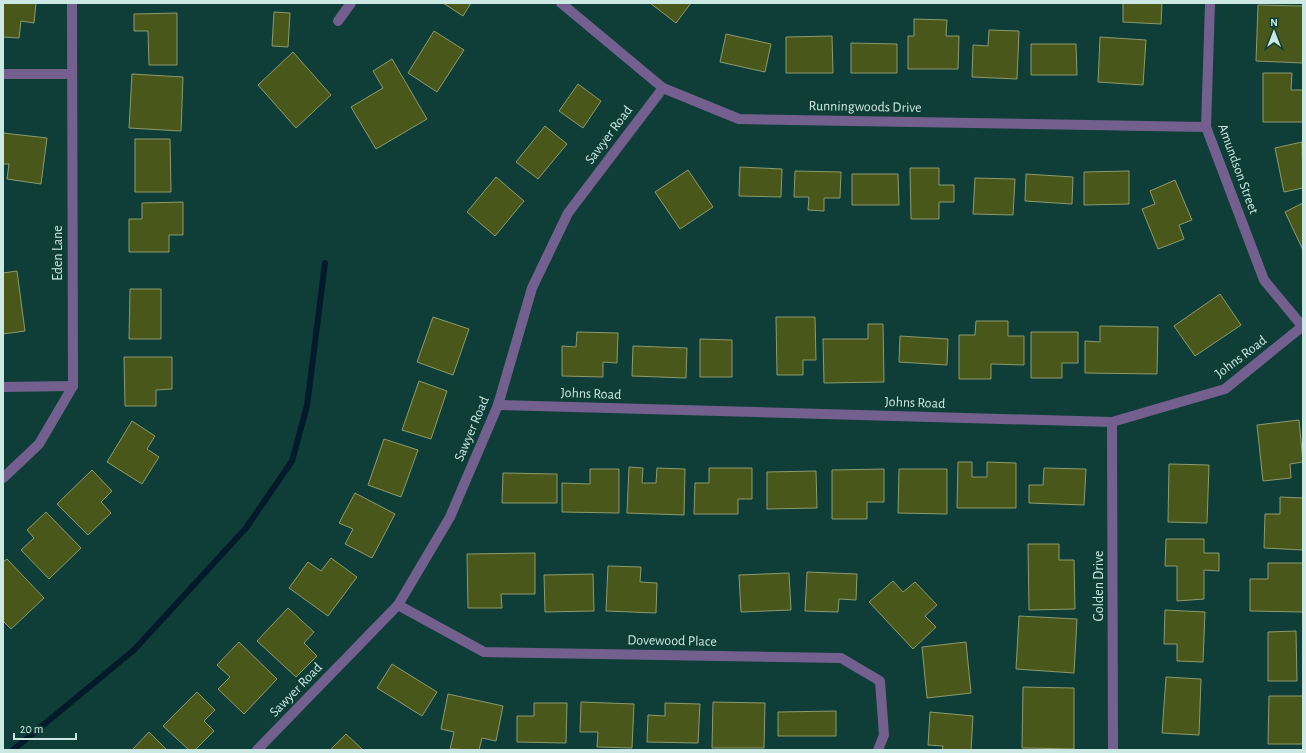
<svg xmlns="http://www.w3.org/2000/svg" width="1306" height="753" viewBox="0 0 1306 753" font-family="'Alegreya Sans',sans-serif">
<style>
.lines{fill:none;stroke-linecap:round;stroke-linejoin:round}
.stream{stroke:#031a2b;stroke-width:6}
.building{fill:#49581a;stroke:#8d9a6e}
.minor{stroke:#73608f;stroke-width:10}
.labels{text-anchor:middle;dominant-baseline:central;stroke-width:3.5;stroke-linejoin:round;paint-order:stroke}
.street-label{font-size:14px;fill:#cbe8e2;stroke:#0e3e37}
</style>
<rect width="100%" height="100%" fill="#0e3e37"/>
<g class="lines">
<polyline class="stream" points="13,750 134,650 246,528 292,461 307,406 325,263"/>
</g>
<g class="building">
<polygon points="3,3 36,3 34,23 21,21 19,38 3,37"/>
<polygon points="443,3 471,3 463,16"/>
<polygon points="650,3 691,3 676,23"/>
<polygon points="1123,3 1162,3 1161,24 1123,22"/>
<polygon points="1258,5 1303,6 1303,63 1256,61"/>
<polygon points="274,12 290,13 288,47 272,46"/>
<polygon points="177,13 177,65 149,65 148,31 134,31 134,14"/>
<polygon points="914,19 947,20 946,36 959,36 958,69 908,69 908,36 914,36"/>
<polygon points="989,30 1019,31 1017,79 972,77 973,45 988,46"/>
<polygon points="434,31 464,50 437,92 408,73"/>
<polygon points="726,34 771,44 765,72 720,62"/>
<polygon points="832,36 833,73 786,73 786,37"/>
<polygon points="1100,37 1146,40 1143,85 1098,82"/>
<polygon points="851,43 897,44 897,73 851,73"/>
<polygon points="1031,44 1076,44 1077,75 1031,75"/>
<polygon points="293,52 331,95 296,128 258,85"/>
<polygon points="392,59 427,119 376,149 351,107 383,88 373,71"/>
<polygon points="1263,73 1292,73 1291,90 1303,90 1303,122 1263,122"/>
<polygon points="132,74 183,77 181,131 129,128"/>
<polygon points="578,84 601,101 583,128 559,111"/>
<polygon points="545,126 567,144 538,179 516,162"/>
<polygon points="3,133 47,138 41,184 7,179 9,164 3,164"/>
<polygon points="135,139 170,139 171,192 135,192"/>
<polygon points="1302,142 1303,188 1284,192 1275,148"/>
<polygon points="740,167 782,169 781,197 739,196"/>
<polygon points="910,168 939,168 939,185 954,185 954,202 939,202 939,219 911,219"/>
<polygon points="688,170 713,207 680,229 655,192"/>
<polygon points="795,171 841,172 840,198 824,198 824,211 808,210 809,197 794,197"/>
<polygon points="1129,171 1129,204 1084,205 1084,172"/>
<polygon points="852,174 898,174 899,205 852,205"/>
<polygon points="1026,174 1073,177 1072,204 1025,201"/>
<polygon points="496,177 524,201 495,236 467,212"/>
<polygon points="975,178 1015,179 1013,215 973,214"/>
<polygon points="1175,180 1192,220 1179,225 1184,239 1158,249 1142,209 1155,204 1150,191"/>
<polygon points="183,202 183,235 169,235 169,252 129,252 129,219 142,219 142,203"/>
<polygon points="1303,203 1303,250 1285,212"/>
<polygon points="17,271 25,331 3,334 3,273"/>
<polygon points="130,289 161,289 161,339 129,339"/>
<polygon points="1220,294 1241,325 1195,356 1174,326"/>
<polygon points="433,317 469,329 453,375 417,362"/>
<polygon points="776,317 815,317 816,360 803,360 803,375 777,375"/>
<polygon points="976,321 1008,321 1008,336 1024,336 1024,365 991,364 991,379 959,379 959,335 975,335"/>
<polygon points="868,324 883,324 884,382 824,383 823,339 868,339"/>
<polygon points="1100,326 1158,327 1157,374 1085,373 1085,341 1100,342"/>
<polygon points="577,332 618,333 617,363 603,362 603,377 562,376 562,346 576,347"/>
<polygon points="1031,332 1078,332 1078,363 1062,363 1062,378 1031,378"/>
<polygon points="900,336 948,339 947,365 899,362"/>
<polygon points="700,339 732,340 732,377 700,377"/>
<polygon points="633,346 687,348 686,378 632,376"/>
<polygon points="124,357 172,357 172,389 156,390 156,406 125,406"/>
<polygon points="419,381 447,391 431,439 402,430"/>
<polygon points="1299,420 1303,462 1290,464 1291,478 1263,481 1257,425"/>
<polygon points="132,421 155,436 147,449 159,457 142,484 107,462"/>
<polygon points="384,439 418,450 401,497 368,485"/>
<polygon points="958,462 972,462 972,477 987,477 987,462 1016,463 1016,508 957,508"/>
<polygon points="1169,464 1209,465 1207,523 1168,522"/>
<polygon points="629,467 643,468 642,483 656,483 657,468 685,469 684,515 627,513"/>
<polygon points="709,468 752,468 752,499 738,499 738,514 694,514 695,483 709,483"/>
<polygon points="1044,468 1086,469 1084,505 1029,503 1029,485 1043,485"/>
<polygon points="590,469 619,469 619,513 562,512 562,483 590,484"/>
<polygon points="884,469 884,502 867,502 867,519 832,519 832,470"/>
<polygon points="899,469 947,469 947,514 898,513"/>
<polygon points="92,470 112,491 101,502 111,513 88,535 57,504"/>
<polygon points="816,471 817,508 767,509 767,472"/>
<polygon points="503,473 557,474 557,503 502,503"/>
<polygon points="355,493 395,514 372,558 345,544 353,529 339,523"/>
<polygon points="1280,497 1303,498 1303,550 1264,548 1265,514 1280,514"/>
<polygon points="46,512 81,548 49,579 21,550 34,538 27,530"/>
<polygon points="1166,539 1204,539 1204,553 1219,553 1219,571 1204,570 1204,599 1177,601 1177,566 1165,566"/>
<polygon points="1028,544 1059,544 1059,560 1074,560 1075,609 1029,610"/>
<polygon points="535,553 535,594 501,594 502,608 468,608 467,554"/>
<polygon points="331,558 357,577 328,616 289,588 308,562 321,571"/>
<polygon points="7,559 44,598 11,629 3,621 3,562"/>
<polygon points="1268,563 1303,563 1303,612 1250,611 1250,579 1268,579"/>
<polygon points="608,566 641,567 640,582 657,583 656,613 606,611"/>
<polygon points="807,572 857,574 856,600 839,599 838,612 805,611"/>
<polygon points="789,573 791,610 741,612 739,575"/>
<polygon points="593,574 594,611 545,612 544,575"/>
<polygon points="893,581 903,592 915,582 937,605 925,616 936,627 913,649 869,602"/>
<polygon points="288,608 314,632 304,643 317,656 296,677 257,641"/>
<polygon points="1165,610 1205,612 1203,662 1177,661 1177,644 1164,644"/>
<polygon points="1019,616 1077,619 1074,673 1016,669"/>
<polygon points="1296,631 1297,681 1268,681 1268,632"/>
<polygon points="239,642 277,679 244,714 218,689 230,677 217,665"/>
<polygon points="966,642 971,693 927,698 922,647"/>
<polygon points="392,664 437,692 422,716 377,688"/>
<polygon points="1166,677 1201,679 1199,735 1162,733"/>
<polygon points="1023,687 1074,688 1074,749 1022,748"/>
<polygon points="197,692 215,710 204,721 214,731 195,750 189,750 163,726"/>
<polygon points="448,694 503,706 496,741 482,738 479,750 450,749 454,732 441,729"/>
<polygon points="1269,696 1303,696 1303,744 1268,744"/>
<polygon points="581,702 634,704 632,748 597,747 598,732 580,732"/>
<polygon points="713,702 765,703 764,748 712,748"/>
<polygon points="534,703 567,703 566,743 517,742 517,716 534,716"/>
<polygon points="665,703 700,704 698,743 647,742 648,715 665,716"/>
<polygon points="836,711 836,736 778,736 778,712"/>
<polygon points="930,712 973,716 971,750 942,750 943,746 928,745"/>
<polygon points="149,732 167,750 132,750"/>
<polygon points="346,734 363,750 330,750"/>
</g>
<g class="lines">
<g class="minor">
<polyline points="561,3 663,88 739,119 1206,127"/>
<polyline points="1210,3 1206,127 1264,280 1303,327"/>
<polyline points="338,21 351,3"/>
<polyline points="3,74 71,74"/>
<polyline points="3,387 73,386"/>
<polyline points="498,405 1112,422 1225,389 1303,326"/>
<polyline points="1112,422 1113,750"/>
<polyline points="3,478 39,444 73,386 72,3"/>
<polyline points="398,605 484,652 841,658 880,681 884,735 878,750"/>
<polyline points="257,750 398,605 450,517 498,405 532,288 568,213 663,88"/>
</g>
</g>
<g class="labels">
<g class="street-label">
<text transform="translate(865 107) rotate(1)">Runningwoods Drive</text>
<text transform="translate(609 135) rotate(-53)">Sawyer Road</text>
<text transform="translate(1238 169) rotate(70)">Amundson Street</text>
<text transform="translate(58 253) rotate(-90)">Eden Lane</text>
<text transform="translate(1241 357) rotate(-37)">Johns Road</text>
<text transform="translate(591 394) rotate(2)">Johns Road</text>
<text transform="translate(915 403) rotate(2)">Johns Road</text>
<text transform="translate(472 429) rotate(-67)">Sawyer Road</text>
<text transform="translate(1099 586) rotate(-90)">Golden Drive</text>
<text transform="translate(672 641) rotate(1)">Dovewood Place</text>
<text transform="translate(296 690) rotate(-46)">Sawyer Road</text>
</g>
</g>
<rect width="1306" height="753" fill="none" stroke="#cbe8e2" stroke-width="8"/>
<g transform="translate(1274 32)" stroke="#0e3e37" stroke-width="3" paint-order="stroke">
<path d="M0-3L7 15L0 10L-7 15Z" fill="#cbe8e2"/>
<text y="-6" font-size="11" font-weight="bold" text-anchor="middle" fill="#cbe8e2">N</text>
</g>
<path d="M14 733v6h62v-6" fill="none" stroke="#cbe8e2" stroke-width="2"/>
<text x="20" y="733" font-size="12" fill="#cbe8e2" stroke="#0e3e37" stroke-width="3" paint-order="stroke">20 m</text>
</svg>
